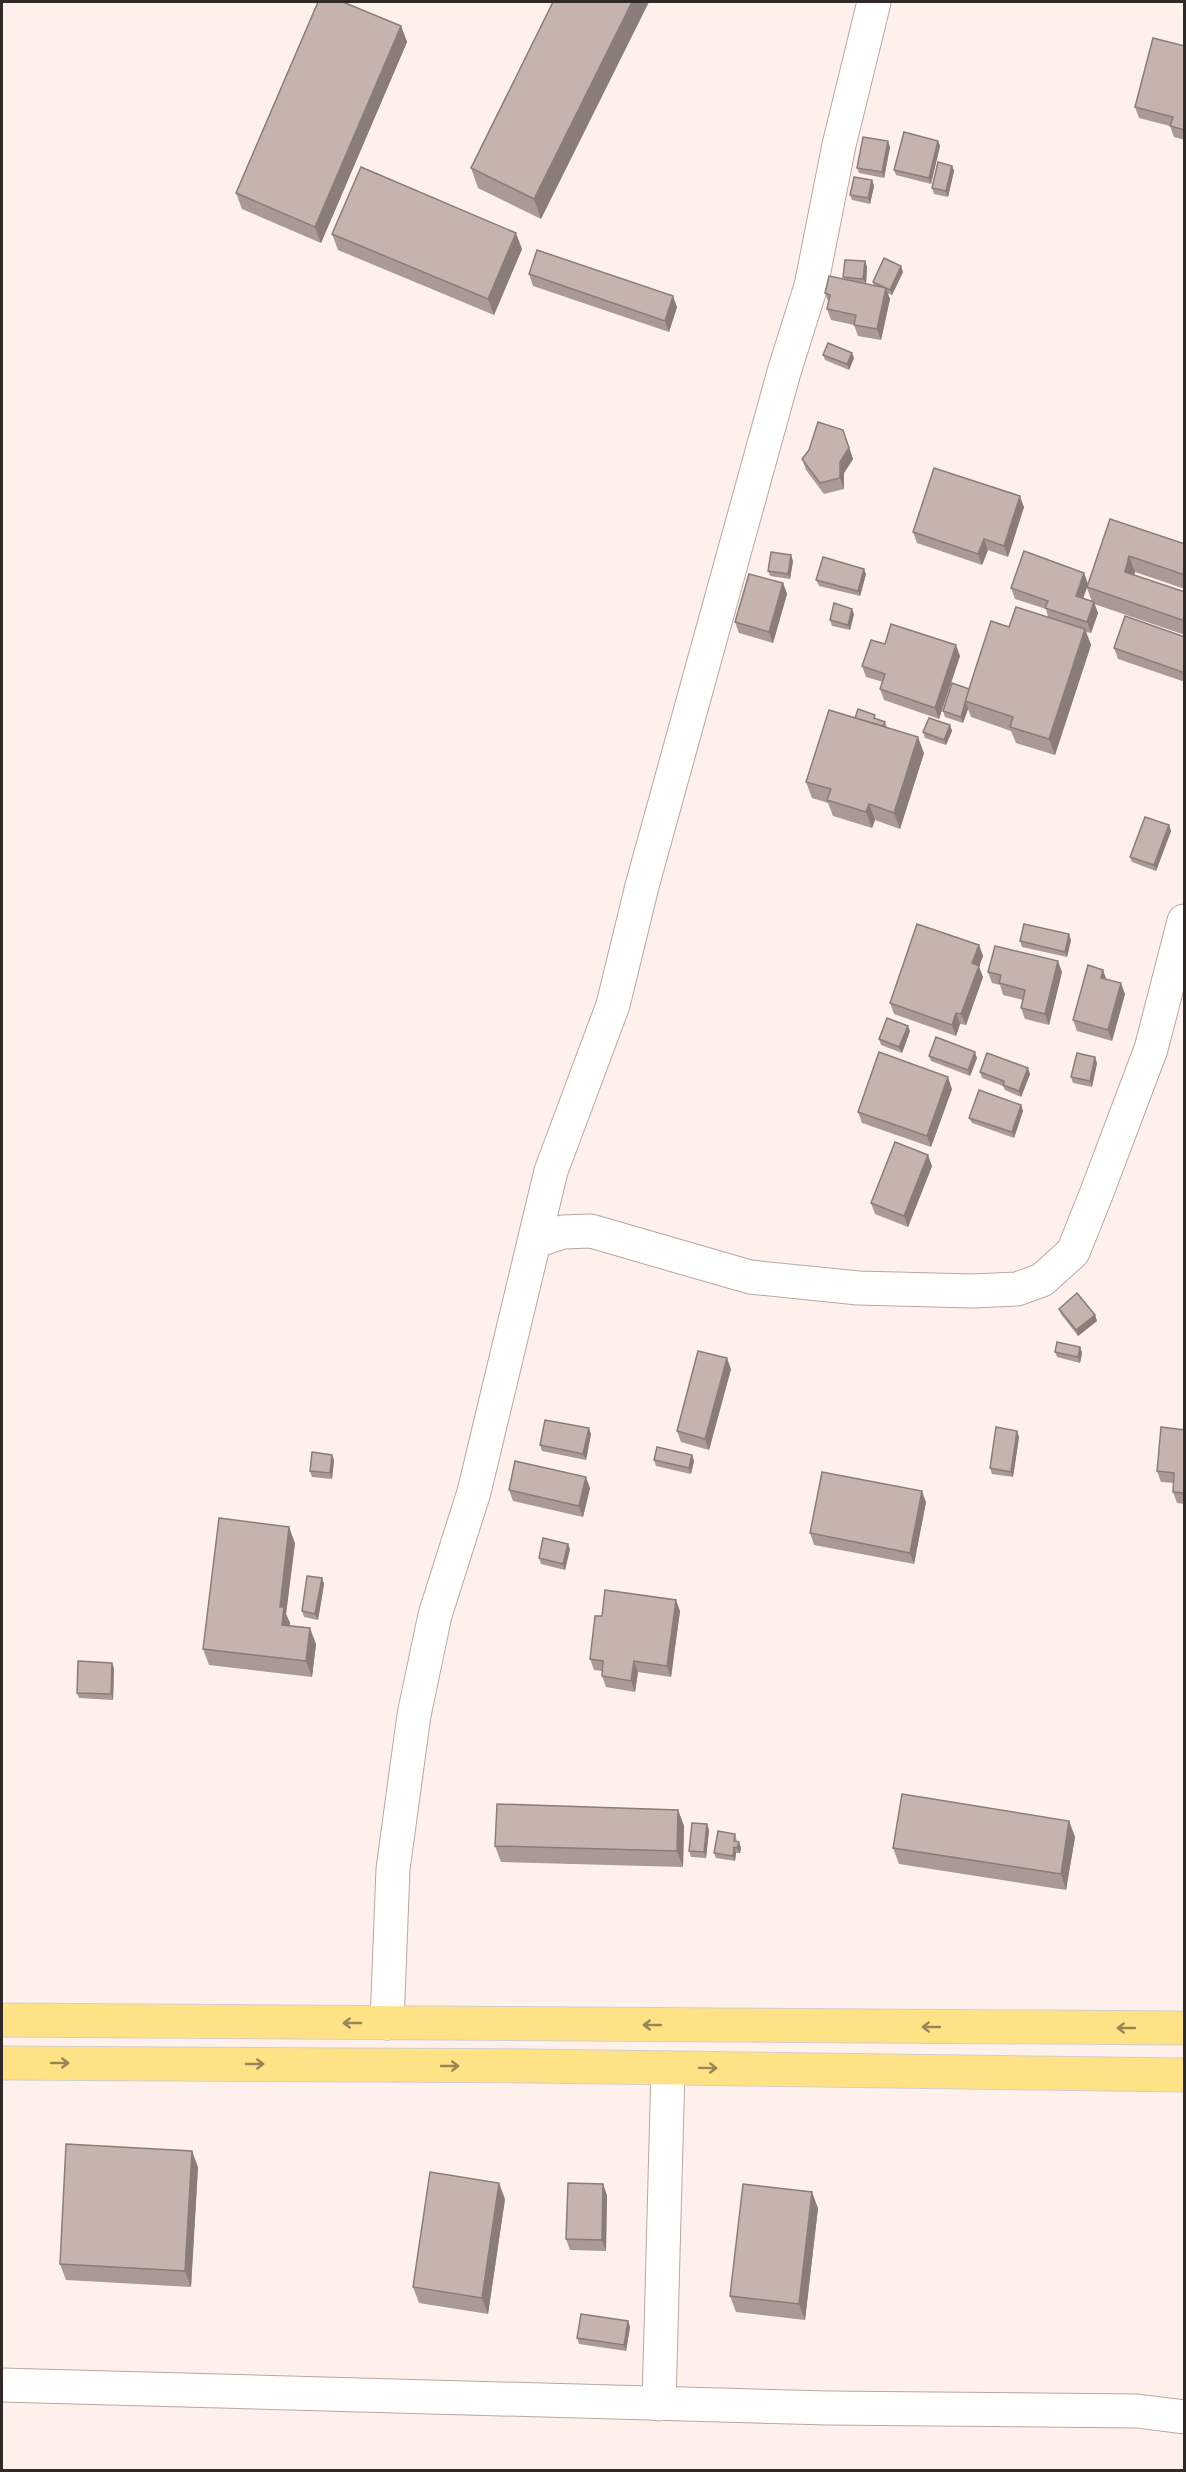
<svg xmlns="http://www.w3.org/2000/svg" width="1186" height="2472" viewBox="0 0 1186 2472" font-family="Helvetica,sans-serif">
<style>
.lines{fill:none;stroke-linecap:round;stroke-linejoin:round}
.street-casing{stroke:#b9a7a1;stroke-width:35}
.primary-casing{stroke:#d1d0cf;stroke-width:35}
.street{stroke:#fff;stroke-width:33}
.primary{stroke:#ffe285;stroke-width:33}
.wall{fill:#a99a95;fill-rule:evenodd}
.shaded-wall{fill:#8a7d79}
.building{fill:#c5b3ad;stroke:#8a7d79;stroke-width:1.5}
.oneway{stroke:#988656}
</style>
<rect width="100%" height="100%" fill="#fff0eb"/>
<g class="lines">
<defs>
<g id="street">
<polyline points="535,1241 563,1232 591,1231 750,1277 858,1288 973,1291 1017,1289 1042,1280 1073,1252 1097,1192 1151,1049 1184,921"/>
<polyline points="387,2023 393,1869 414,1715 435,1615 474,1492 551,1171 613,1005 642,886 784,372 811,286 839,145 874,2"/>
<polyline points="2,2385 828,2408 1137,2411 1184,2417"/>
<polyline points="659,2404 668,2068"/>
</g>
<g id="primary">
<polyline points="2,2020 1184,2028"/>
<polyline points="2,2063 533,2066 1184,2075"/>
</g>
</defs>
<use href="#street" class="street-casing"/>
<use href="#primary" class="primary-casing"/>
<use href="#street" class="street"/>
<use href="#primary" class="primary"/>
</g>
<g class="wall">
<polygon points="553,2 541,219 478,188 471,168"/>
<polygon points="401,26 407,42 321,243 242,209 236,193"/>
<polygon points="1185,46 1185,140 1174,137 1170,126 1139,118 1135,107"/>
<polygon points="938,141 940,146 931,184 896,175 894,170"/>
<polygon points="890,147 884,178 859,173 857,168"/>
<polygon points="952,166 954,171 948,197 934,194 932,188"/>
<polygon points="872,180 874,186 870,204 852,200 850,195"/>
<polygon points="332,234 522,249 494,315 338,250"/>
<polygon points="865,261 867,267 866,284 874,286 873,282 903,272 892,295 887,293 890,299 881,340 858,336 854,325 831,320 827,309 829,304 825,293 844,279 843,277"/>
<polygon points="529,274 677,307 669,332 533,286"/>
<polygon points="823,355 854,358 849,370 825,360"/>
<polygon points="843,430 853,459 844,473 844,489 824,494 806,470 802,459"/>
<polygon points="1024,507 1008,557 988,550 982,565 917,543 913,532"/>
<path d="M1110 519 1185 544V589L1135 572 1134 575 1185 592V635L1094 604 1098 613 1091 633 1086 632 1091 645 1055 755 1016 743 1011 731 971 717 968 709 963 723 945 717 943 711 969 689 1009 627 1048 617 1046 609 1015 599 1011 588 1084 573 1088 584ZM1087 588 1092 602 1083 599Z"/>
<polygon points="793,561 790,579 770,576 768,571"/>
<polygon points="866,574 860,596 819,586 816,580"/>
<polygon points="783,583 787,594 773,643 739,633 735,622"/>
<polygon points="854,614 850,630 832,626 830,620"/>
<polygon points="1185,637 1185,682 1118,659 1114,648"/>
<polygon points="885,644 960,656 939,719 884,700 880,689 883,682 866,677 862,666"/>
<polygon points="855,718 877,719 885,722 887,727 924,753 900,829 875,820 872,828 833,816 828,803 812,798 806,782"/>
<polygon points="950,725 952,731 946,745 925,738 923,732"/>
<polygon points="1169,825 1171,831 1156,871 1132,862 1130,857"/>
<polygon points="1071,940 1067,957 1022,947 1020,941"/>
<polygon points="979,945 983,956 979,967 983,977 966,1025 960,1024 956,1036 894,1014 890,1003"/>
<polygon points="988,972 1062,972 1049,1025 1025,1019 1021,1008 1023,1000 1003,995 1000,985 992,983"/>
<polygon points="1107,980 1125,994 1112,1041 1077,1031 1073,1020"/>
<polygon points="910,1031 902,1053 881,1045 879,1039"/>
<polygon points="929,1056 977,1058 970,1076 931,1061"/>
<polygon points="1097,1063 1092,1087 1073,1083 1071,1077"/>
<polygon points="980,1072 1030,1074 1021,1097 1005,1090 1003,1086 982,1078"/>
<polygon points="952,1089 931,1147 862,1123 858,1112"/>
<polygon points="1021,1105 1023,1111 1014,1138 972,1123 969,1118"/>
<polygon points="932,1166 908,1227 875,1214 871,1203"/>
<polygon points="1059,1309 1095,1315 1097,1321 1078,1336 1061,1314"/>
<polygon points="1080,1347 1082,1353 1080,1363 1057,1357 1055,1352"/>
<polygon points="731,1369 709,1450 681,1442 677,1431"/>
<polygon points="1185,1430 1185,1504 1177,1503 1173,1492 1174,1483 1161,1482 1157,1471"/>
<polygon points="1017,1431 1019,1437 1013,1477 992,1474 990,1468"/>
<polygon points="591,1434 586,1460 542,1451 540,1445"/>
<polygon points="692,1455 694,1461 691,1474 656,1466 654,1460"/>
<polygon points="334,1460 332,1479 312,1477 310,1471"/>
<polygon points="590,1488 583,1517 513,1501 509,1490"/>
<polygon points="926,1502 914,1564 814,1545 810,1533"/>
<polygon points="295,1543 286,1614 290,1623 290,1626 316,1644 312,1677 209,1665 203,1649"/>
<polygon points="570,1549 565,1570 541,1564 539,1558"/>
<polygon points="322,1578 324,1584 318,1620 304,1617 302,1611"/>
<polygon points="680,1611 671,1677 638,1672 635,1692 606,1687 602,1676 602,1671 594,1670 590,1659 602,1616"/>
<polygon points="112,1663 114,1669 113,1700 79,1698 77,1693"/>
<polygon points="678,1810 684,1826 683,1867 501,1862 495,1846"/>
<polygon points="1069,1821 1075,1837 1066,1890 899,1864 893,1848"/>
<polygon points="707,1824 709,1830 706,1858 691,1857 689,1851"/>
<polygon points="735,1834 737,1842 741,1848 740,1853 736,1853 735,1861 716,1858 714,1853"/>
<polygon points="198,2167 191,2287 66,2280 60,2264"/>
<polygon points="607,2195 606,2251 570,2250 566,2239"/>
<polygon points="505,2199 488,2314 419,2303 413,2287"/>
<polygon points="818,2208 805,2320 736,2312 730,2296"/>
<polygon points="628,2321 630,2327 626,2351 579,2344 577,2338"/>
</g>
<g class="shaded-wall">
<polygon points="632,2 649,2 541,219 534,199"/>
<polygon points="401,26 407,42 321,243 315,227"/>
<polygon points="888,141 890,147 884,178 882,172"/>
<polygon points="938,141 940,146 931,184 929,178"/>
<polygon points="952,166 954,171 948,197 946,191"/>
<polygon points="872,180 874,186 870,204 868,198"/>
<polygon points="516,233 522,249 494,315 488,299"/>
<polygon points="865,261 867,267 866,284 863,279"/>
<polygon points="901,266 903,272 892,295 890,290"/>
<polygon points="886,288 890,299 881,340 877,329"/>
<polygon points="673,296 677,307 669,332 665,321"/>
<polygon points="852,353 854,358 849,370 847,364"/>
<polygon points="843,430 853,459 844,473 844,489 840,478"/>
<polygon points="1020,496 1024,507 1008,557 1004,546"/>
<polygon points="984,539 988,550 982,565 978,554"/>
<polygon points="791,555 793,561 790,579 788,574"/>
<polygon points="1129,556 1135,572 1130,588 1125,572"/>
<polygon points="864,569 866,574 860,596 858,591"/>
<polygon points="1084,573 1088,584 1080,607 1076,596"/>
<polygon points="783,583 787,594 773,643 769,632"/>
<polygon points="1094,602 1098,613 1091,633 1087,622"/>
<polygon points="852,609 854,614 850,630 848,625"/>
<polygon points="1085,629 1091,645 1055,755 1049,739"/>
<polygon points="956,645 960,656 939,719 935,708"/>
<polygon points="966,703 968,709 963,723 961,717"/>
<polygon points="950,725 952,731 946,745 944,740"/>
<polygon points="918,737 924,753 900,829 894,813"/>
<polygon points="869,804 875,820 872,828 866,812"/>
<polygon points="1169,825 1171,831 1156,871 1154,865"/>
<polygon points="1069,934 1071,940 1067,957 1065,952"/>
<polygon points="979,945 983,956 979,967 983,977 966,1025 961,1014 972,963"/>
<polygon points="1058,961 1062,972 1049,1025 1045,1014"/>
<polygon points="1103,970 1107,981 1101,978"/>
<polygon points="1121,983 1125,994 1112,1041 1108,1030"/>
<polygon points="956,1013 960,1024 956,1036 952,1025"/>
<polygon points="908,1026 910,1031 902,1053 899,1047"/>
<polygon points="975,1052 977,1058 970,1076 968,1070"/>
<polygon points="1095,1057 1097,1063 1092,1087 1090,1081"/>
<polygon points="1028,1068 1030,1074 1021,1097 1019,1091"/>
<polygon points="948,1077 952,1089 931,1147 927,1136"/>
<polygon points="1021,1105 1023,1111 1014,1138 1012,1132"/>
<polygon points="928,1155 932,1166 908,1227 904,1216"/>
<polygon points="1095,1315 1097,1321 1078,1336 1076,1330"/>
<polygon points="1080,1347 1082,1353 1080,1363 1078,1357"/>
<polygon points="727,1358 731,1369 709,1450 705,1439"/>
<polygon points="589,1428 591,1434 586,1460 583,1454"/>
<polygon points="1017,1431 1019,1437 1013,1477 1011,1472"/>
<polygon points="332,1455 334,1460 332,1479 330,1473"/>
<polygon points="692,1455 694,1461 691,1474 689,1468"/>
<polygon points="586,1477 590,1488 583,1517 579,1506"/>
<polygon points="922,1491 926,1502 914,1564 910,1553"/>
<polygon points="289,1527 295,1543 286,1614 290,1623 288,1641 282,1625 280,1607"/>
<polygon points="568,1544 570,1549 565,1570 563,1564"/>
<polygon points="322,1578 324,1584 318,1620 315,1614"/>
<polygon points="676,1600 680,1611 671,1677 667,1666"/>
<polygon points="310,1628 316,1644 312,1677 306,1661"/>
<polygon points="634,1661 638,1672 635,1692 631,1681"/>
<polygon points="112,1663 114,1669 113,1700 111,1694"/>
<polygon points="678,1810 684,1826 683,1867 677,1851"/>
<polygon points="1069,1821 1075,1837 1066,1890 1061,1874"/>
<polygon points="707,1824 709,1830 706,1858 704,1852"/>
<polygon points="739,1842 741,1848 740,1853 737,1848"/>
<polygon points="734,1847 736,1853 735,1861 733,1856"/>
<polygon points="192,2151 198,2167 191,2287 185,2271"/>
<polygon points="499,2183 505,2199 488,2314 482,2298"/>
<polygon points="603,2184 607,2195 606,2251 602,2240"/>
<polygon points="812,2192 818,2208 805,2320 799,2304"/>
<polygon points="628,2321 630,2327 626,2351 624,2345"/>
</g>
<g class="building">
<polygon points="318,2 343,2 401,26 315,227 236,193"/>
<polygon points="553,2 632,2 534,199 471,168"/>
<polygon points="1153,38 1185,46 1185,130 1170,126 1173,117 1135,107"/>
<polygon points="904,132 938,141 929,178 894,170"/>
<polygon points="863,137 888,141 882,172 857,168"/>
<polygon points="938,162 952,166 946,191 932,188"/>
<polygon points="361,167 516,233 488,299 332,234"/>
<polygon points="854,177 872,180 868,198 850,195"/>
<polygon points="537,250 673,296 665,321 529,274"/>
<polygon points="884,258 901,266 890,290 873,282"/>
<polygon points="845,260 865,261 863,279 843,277"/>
<polygon points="829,276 886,288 877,329 854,325 856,315 827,309 830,295 825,293"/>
<polygon points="828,343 852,353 847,364 823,355"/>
<polygon points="818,422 843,430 849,448 840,462 840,478 820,483 802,459 809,450"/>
<polygon points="934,468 1020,496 1004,546 984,539 978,554 913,532"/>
<polygon points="1110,519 1185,544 1185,575 1129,556 1125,572 1185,592 1185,621 1087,587"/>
<polygon points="1024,551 1084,573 1076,596 1094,602 1087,622 1045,608 1048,601 1011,588"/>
<polygon points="771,552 791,555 788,574 768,571"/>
<polygon points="823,557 864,569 858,591 816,580"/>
<polygon points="749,574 783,583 769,632 735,622"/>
<polygon points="834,603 852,609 848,625 830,620"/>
<polygon points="1016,607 1085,629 1049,739 1010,727 1013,717 965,701 991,621 1009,627"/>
<polygon points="1125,616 1185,637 1185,673 1114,648"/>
<polygon points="891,624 956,645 935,708 880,689 885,674 862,666 871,640 885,644"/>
<polygon points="952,683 969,689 961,717 943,711"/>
<polygon points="858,709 875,715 874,718 885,722 883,726 855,718"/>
<polygon points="829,710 918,737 894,813 869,804 866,812 827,800 831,789 806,782"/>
<polygon points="929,718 950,725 944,740 923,732"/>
<polygon points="1145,817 1169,825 1154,865 1130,857"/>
<polygon points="917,924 979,945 972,963 979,966 961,1014 956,1013 952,1025 890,1003"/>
<polygon points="1024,924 1069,934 1065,952 1020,941"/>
<polygon points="995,946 1058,961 1045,1014 1021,1008 1025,990 999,983 1001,975 988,972"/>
<polygon points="1088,965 1103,970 1101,978 1121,983 1108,1030 1073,1020"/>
<polygon points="887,1018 908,1026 899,1047 879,1039"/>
<polygon points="936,1037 975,1052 968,1070 929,1056"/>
<polygon points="879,1052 948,1077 927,1136 858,1112"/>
<polygon points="987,1053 1028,1068 1019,1091 1003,1085 1004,1081 980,1072"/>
<polygon points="1077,1053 1095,1057 1090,1081 1071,1077"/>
<polygon points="979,1090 1021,1105 1012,1132 969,1118"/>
<polygon points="895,1142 928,1155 904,1216 871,1203"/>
<polygon points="1077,1293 1095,1315 1076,1330 1059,1309"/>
<polygon points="1057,1342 1080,1347 1078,1357 1055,1352"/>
<polygon points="698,1351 727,1358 705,1439 677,1431"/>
<polygon points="545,1420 589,1428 583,1454 540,1445"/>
<polygon points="996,1427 1017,1431 1011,1472 990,1468"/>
<polygon points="1161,1427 1185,1430 1185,1493 1173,1492 1174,1473 1157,1471"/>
<polygon points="657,1447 692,1455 689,1468 654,1460"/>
<polygon points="312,1452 332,1455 330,1473 310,1471"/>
<polygon points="515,1461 586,1477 579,1506 509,1490"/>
<polygon points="822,1472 922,1491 910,1553 810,1533"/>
<polygon points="219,1518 289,1527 280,1607 284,1607 282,1625 310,1628 306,1661 203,1649"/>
<polygon points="543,1538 568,1544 563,1564 539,1558"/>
<polygon points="307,1576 322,1578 315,1614 302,1611"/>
<polygon points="605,1590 676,1600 667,1666 634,1661 631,1681 602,1676 603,1661 590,1659 595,1616 602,1616"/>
<polygon points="78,1661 112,1663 111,1694 77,1693"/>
<polygon points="902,1794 1069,1821 1061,1874 893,1848"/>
<polygon points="497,1804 678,1810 677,1851 495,1846"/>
<polygon points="692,1823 707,1824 704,1852 689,1851"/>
<polygon points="718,1831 735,1834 734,1841 739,1842 737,1848 734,1847 733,1856 714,1853"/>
<polygon points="66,2144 192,2151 185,2271 60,2264"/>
<polygon points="430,2172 499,2183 482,2298 413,2287"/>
<polygon points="568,2183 603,2184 602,2240 566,2239"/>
<polygon points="743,2184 812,2192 799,2304 730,2296"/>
<polygon points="581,2314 628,2321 624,2345 577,2338"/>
</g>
<defs><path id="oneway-shaft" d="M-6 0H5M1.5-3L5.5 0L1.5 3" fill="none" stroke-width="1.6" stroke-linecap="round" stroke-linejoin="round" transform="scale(1.5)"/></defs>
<g class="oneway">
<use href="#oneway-shaft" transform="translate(352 2023) rotate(-180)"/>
<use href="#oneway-shaft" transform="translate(652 2025) rotate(-180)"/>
<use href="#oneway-shaft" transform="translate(931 2027) rotate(-180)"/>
<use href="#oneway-shaft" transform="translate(1126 2028) rotate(-180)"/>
<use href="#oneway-shaft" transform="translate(60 2063)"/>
<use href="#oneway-shaft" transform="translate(255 2064)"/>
<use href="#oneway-shaft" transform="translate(450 2066)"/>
<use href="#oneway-shaft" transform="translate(708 2068) rotate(1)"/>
</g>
<rect width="1186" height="2472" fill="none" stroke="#302927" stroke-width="6"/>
</svg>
